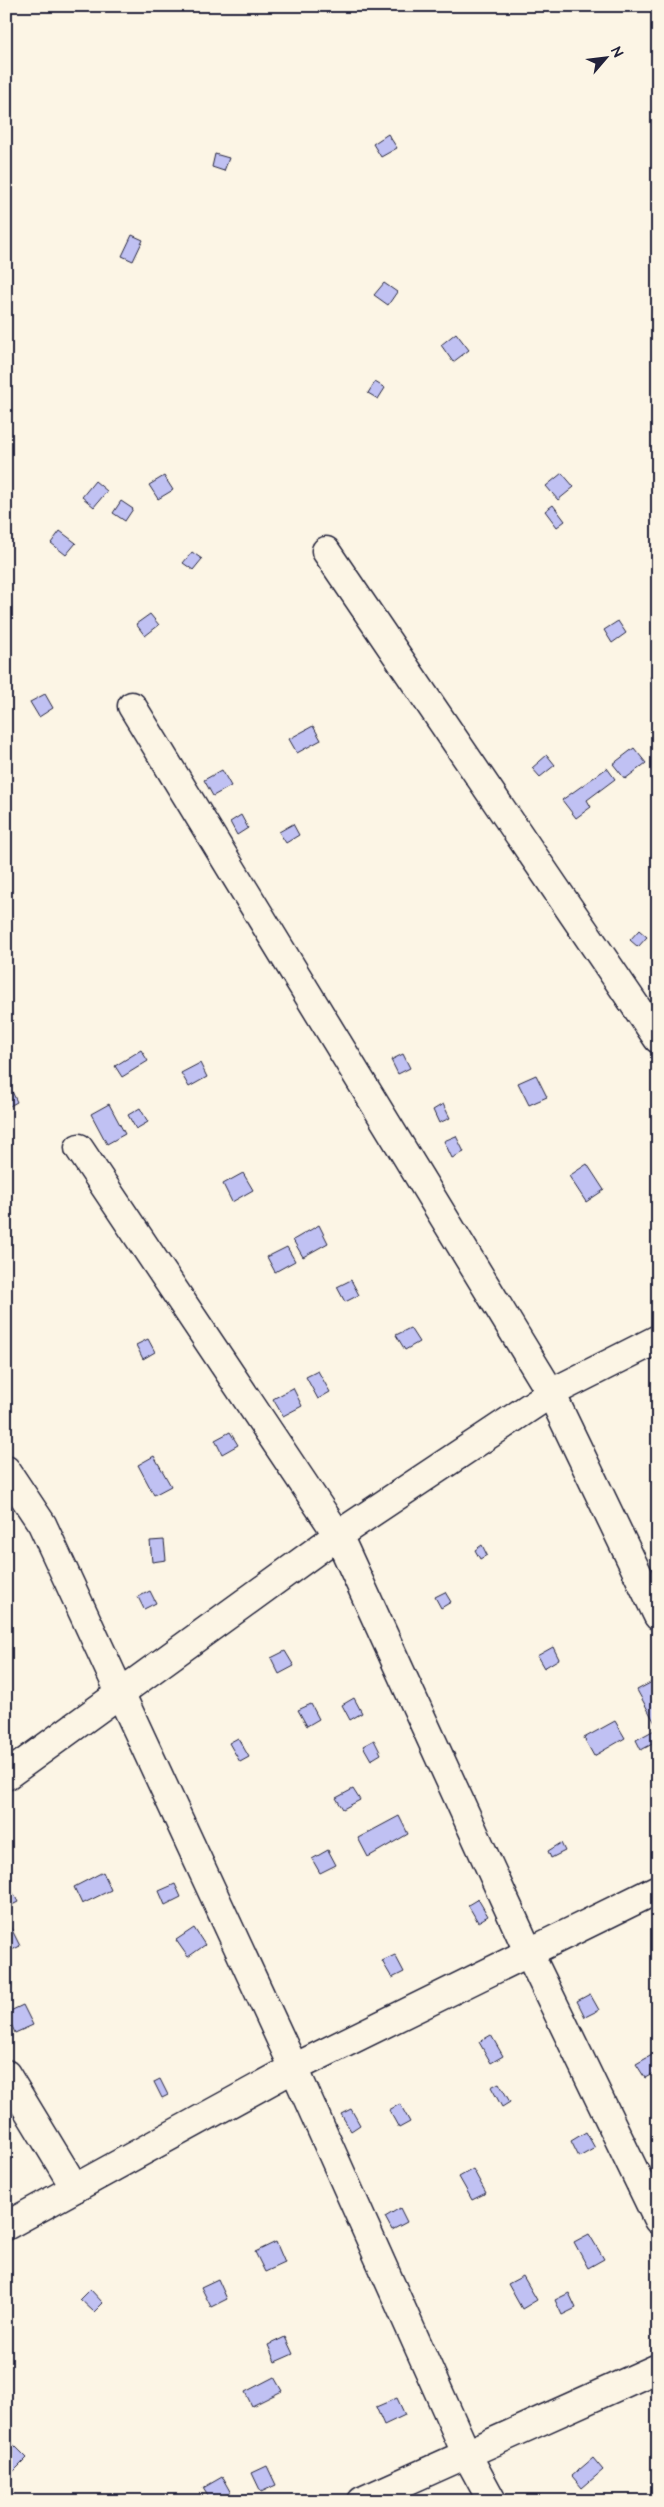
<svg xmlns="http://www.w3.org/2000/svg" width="664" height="2507" viewBox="0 0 664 2507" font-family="'Architects Daughter',sans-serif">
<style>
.building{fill:#c0c1f3;stroke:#22223b}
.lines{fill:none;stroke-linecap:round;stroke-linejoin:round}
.minor-casing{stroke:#22223b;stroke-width:31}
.minor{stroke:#fcf5e5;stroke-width:28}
</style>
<rect width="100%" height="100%" fill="#fcf5e5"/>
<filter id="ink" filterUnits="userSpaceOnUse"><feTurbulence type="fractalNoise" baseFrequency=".02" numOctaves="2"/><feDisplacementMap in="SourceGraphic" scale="10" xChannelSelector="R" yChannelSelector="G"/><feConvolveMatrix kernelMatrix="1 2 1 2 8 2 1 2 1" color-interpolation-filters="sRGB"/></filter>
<g filter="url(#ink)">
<g class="building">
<polygon points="388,134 397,148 381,157 373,144"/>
<polygon points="215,154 229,158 224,171 212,167"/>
<polygon points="132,235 143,240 133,261 122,256"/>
<polygon points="384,283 397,292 388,305 374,295"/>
<polygon points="456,333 469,350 453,362 441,345"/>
<polygon points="375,382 385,388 378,399 368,393"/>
<polygon points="562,473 574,487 558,500 546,486"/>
<polygon points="164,476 173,490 158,499 149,485"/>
<polygon points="95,481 107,491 94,507 82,497"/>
<polygon points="121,501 133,509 125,521 113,513"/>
<polygon points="553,505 565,521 557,527 545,511"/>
<polygon points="60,531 76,543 66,555 51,543"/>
<polygon points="192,552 202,559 193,570 183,563"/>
<polygon points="150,614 159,625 145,636 136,624"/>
<polygon points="618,621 626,633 612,643 604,630"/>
<polygon points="658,673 658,690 657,690 650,677"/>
<polygon points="45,694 53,708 39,717 30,702"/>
<polygon points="313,726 321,740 297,753 289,739"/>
<polygon points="634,748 646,763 625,779 613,764"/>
<polygon points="547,755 555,765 540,777 532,768"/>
<polygon points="607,768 615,779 587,800 591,807 576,818 562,800"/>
<polygon points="222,770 231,786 213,796 204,780"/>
<polygon points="241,815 248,828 237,835 230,822"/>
<polygon points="293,824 299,835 286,843 279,832"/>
<polygon points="639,930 647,937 638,947 630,940"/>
<polygon points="141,1050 148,1061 122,1077 115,1066"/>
<polygon points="403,1054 410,1068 398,1074 391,1060"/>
<polygon points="200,1063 207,1077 189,1087 181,1073"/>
<polygon points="536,1075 547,1097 529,1105 518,1083"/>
<polygon points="9,1085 17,1102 6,1108 6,1086"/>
<polygon points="109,1104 125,1134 107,1144 91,1114"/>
<polygon points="443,1104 450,1118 439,1123 433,1110"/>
<polygon points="140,1108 148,1122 136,1129 128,1115"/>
<polygon points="456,1136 464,1152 452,1158 444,1141"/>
<polygon points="587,1164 604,1190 586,1202 569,1176"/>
<polygon points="243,1173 253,1190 232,1202 223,1184"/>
<polygon points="319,1225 328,1243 303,1257 293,1240"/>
<polygon points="287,1247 295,1261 275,1272 267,1257"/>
<polygon points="351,1280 359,1295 345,1302 337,1287"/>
<polygon points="410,1328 419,1342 405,1350 396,1335"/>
<polygon points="148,1339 155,1352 143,1359 136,1345"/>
<polygon points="318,1371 330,1392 318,1399 306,1377"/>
<polygon points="293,1388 302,1406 283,1416 273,1399"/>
<polygon points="230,1432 238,1445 222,1454 215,1440"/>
<polygon points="154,1456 171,1486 154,1495 138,1465"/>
<polygon points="164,1540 166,1560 152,1562 150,1541"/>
<polygon points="482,1545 487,1555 480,1559 475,1550"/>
<polygon points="150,1591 156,1603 144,1609 138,1597"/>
<polygon points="445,1592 451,1602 441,1608 435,1597"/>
<polygon points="553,1647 559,1659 544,1668 537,1656"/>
<polygon points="285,1651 294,1666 279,1674 271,1658"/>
<polygon points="654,1681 658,1688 658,1722 655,1723 637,1690"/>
<polygon points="354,1698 362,1713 350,1720 342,1705"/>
<polygon points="311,1704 319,1719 307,1726 298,1710"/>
<polygon points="615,1721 625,1738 594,1756 584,1738"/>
<polygon points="658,1728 658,1741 641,1750 636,1740"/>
<polygon points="238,1738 249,1757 240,1762 229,1743"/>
<polygon points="374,1740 381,1754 371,1760 363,1746"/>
<polygon points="353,1789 360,1800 343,1809 336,1798"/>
<polygon points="399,1816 408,1834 368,1857 358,1838"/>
<polygon points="561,1843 565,1851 551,1858 548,1851"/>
<polygon points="328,1850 336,1865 320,1873 312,1859"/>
<polygon points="103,1872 111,1890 82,1904 74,1887"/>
<polygon points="175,1884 181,1897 165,1905 159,1891"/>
<polygon points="11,1889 18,1902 6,1908 6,1891"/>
<polygon points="478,1899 488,1916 478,1922 468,1905"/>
<polygon points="9,1924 20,1946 6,1953 6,1925"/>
<polygon points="194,1928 205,1945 188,1957 176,1940"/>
<polygon points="395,1955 404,1972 392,1978 382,1961"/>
<polygon points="590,1994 599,2010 585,2017 577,2001"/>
<polygon points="23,2005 33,2025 15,2033 6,2013"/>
<polygon points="491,2035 503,2056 491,2063 479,2042"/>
<polygon points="652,2055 658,2065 658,2071 645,2078 636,2064"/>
<polygon points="160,2079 168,2095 162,2098 154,2082"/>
<polygon points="499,2083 510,2102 502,2107 491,2087"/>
<polygon points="400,2104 410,2122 399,2128 389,2110"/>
<polygon points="351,2109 360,2125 351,2131 341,2114"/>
<polygon points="586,2132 595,2148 579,2157 571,2141"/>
<polygon points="473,2169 486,2193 472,2200 459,2177"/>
<polygon points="400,2208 407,2222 392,2230 385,2217"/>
<polygon points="589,2234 604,2259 588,2268 574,2242"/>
<polygon points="276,2242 285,2263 265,2272 255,2252"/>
<polygon points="523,2276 537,2300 522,2309 508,2284"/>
<polygon points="218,2279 227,2299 211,2307 201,2287"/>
<polygon points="90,2289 103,2303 94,2312 80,2299"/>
<polygon points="569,2293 576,2308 562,2315 555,2300"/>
<polygon points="285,2337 293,2354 275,2362 268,2345"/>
<polygon points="274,2377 282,2391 252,2406 245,2392"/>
<polygon points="397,2398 405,2415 384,2425 376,2407"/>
<polygon points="12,2443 27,2458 13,2472 6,2465 6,2449"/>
<polygon points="593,2458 603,2470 582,2488 572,2476"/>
<polygon points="267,2466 276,2485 261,2492 252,2473"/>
<polygon points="222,2477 232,2495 222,2501 211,2501 203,2488"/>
</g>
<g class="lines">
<defs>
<g id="minor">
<polyline points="326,551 658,1039"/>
<polyline points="132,706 551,1393 658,1616"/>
<polyline points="79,1148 338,1535 528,1951 658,2220"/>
<polyline points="6,1470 42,1524 294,2068 466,2453 492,2501"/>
<polyline points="6,1776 338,1535 551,1393 658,1339"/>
<polyline points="6,2074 75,2188"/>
<polyline points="6,2226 294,2068 658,1889"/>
<polyline points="362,2501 658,2368"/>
</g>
</defs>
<use href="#minor" class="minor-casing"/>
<use href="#minor" class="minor"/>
</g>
</g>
<rect width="664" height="2507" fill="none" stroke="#fcf5e5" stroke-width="25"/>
<rect x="12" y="12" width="639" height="2482" fill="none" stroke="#22223b" stroke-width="2" filter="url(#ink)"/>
<g transform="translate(606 58) rotate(62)" stroke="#fcf5e5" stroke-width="4" paint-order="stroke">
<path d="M0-4L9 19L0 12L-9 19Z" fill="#22223b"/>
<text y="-8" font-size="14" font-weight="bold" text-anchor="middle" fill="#22223b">N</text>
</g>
</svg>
